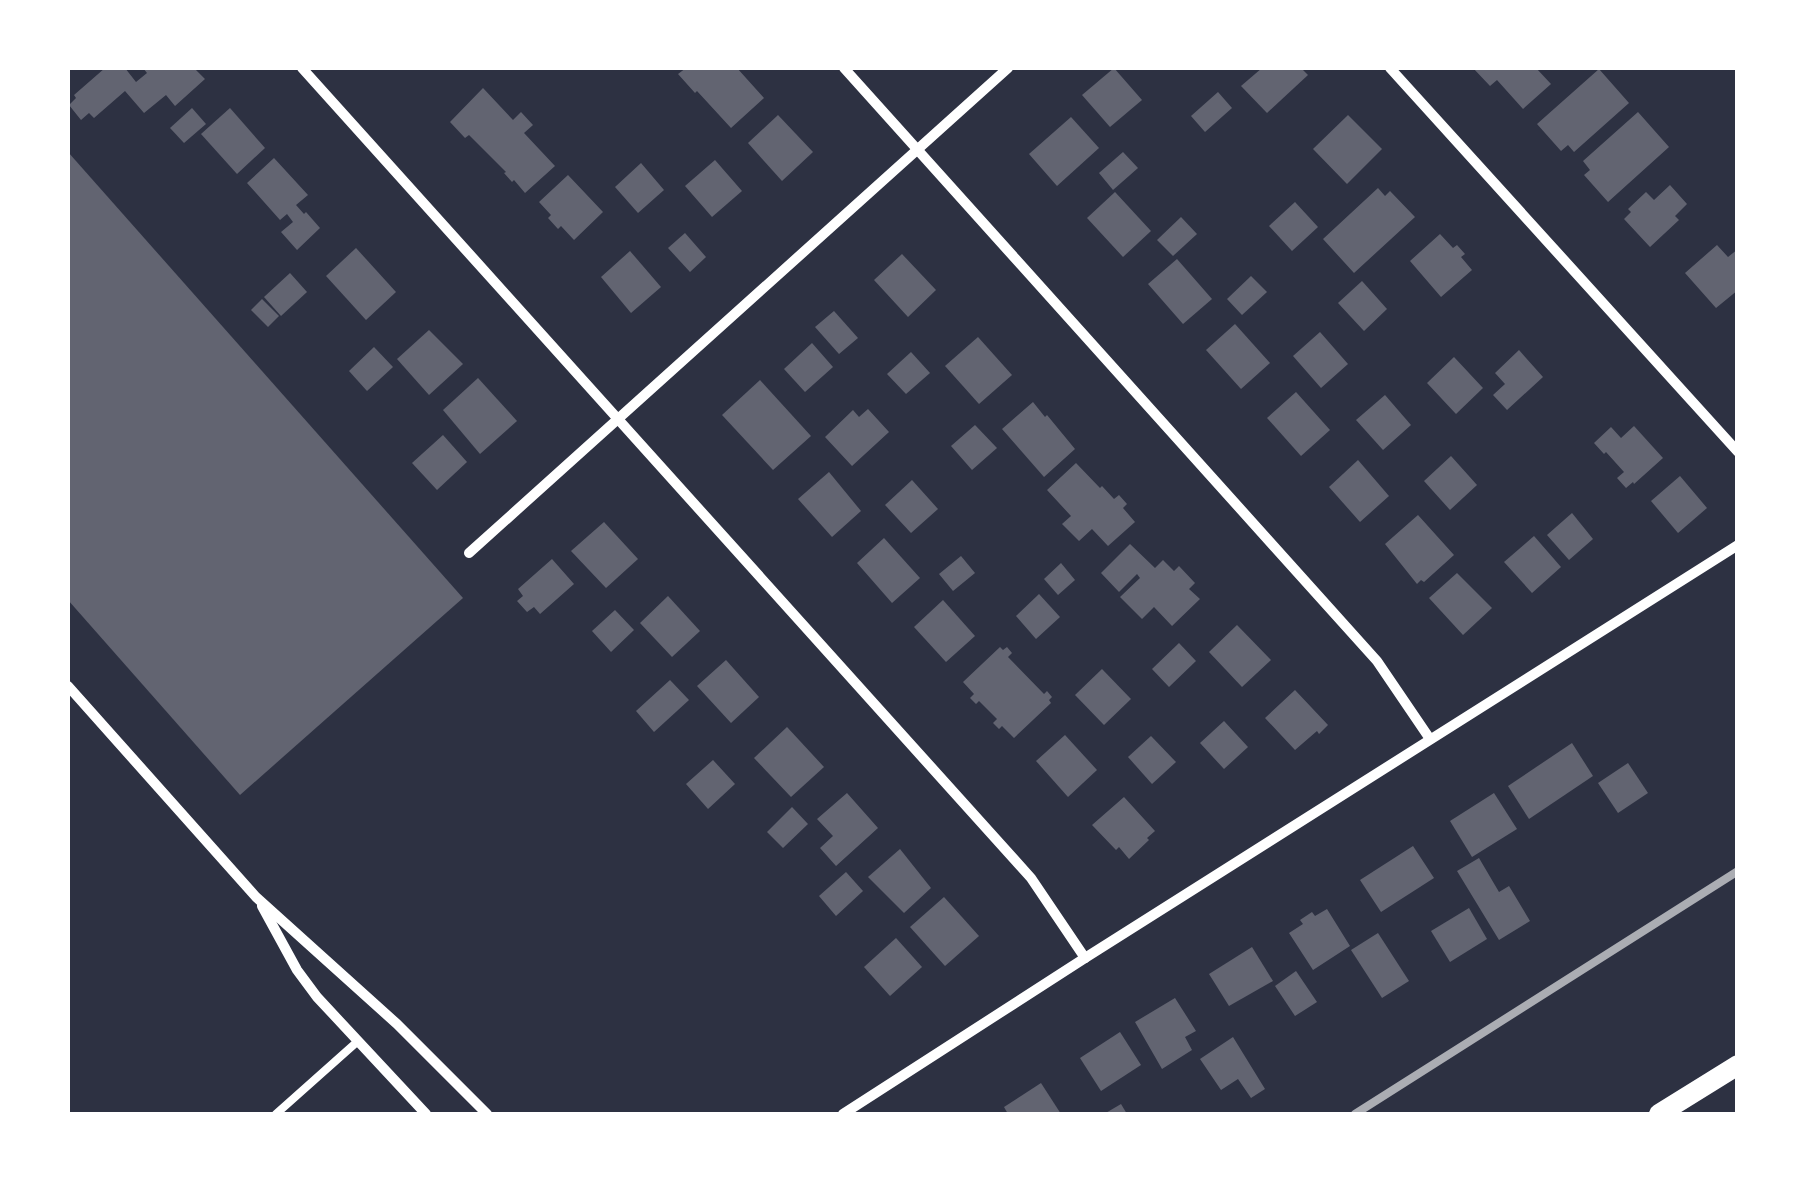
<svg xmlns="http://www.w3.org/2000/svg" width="1805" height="1182" viewBox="0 0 1805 1182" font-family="'PT Sans Narrow',sans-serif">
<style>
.building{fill:#626471}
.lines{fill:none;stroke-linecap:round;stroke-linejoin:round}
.service{stroke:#fff;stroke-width:8}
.minor{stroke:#fff;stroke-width:10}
.secondary{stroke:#fff;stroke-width:20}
.rail{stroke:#abadb3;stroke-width:8}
</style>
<rect width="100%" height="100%" fill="#2d3142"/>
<g class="building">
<polygon points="105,68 125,68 136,82 147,73 143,68 194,68 205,79 175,106 166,95 144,113 125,91 94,118 89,113 81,120 69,105 76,98 74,95"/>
<polygon points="686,68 737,68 764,98 731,128 697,91 695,93 678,74"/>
<polygon points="1114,68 1142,100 1110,127 1082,95"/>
<polygon points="1262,68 1301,68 1308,75 1267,113 1241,86"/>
<polygon points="1473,68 1536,68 1551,84 1523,109 1497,80 1490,86"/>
<polygon points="1599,69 1629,103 1574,152 1568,145 1561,151 1537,124"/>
<polygon points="483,88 513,120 521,112 533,125 524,133 555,166 525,193 514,180 512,182 504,173 506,172 469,135 465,138 450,122"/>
<polygon points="1218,92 1232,108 1205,132 1191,116"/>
<polygon points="192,108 206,124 184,143 170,128"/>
<polygon points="230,108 265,148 237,174 201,134"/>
<polygon points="1638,112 1669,147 1608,202 1584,175 1590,170 1583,161"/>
<polygon points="778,115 813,152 782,181 748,143"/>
<polygon points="1348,115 1382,149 1347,184 1313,149"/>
<polygon points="1071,117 1099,148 1057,186 1029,154"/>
<polygon points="68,152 463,598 240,795 68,600"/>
<polygon points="1123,152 1138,168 1113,190 1099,173"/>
<polygon points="274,158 308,195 296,205 304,214 306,212 320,228 297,250 281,232 293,222 287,214 280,220 247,183"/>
<polygon points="715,160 742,191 712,217 685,186"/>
<polygon points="641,163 664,190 638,213 615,187"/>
<polygon points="568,175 603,212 574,240 561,226 558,229 548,218 551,215 539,202"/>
<polygon points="1670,185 1687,204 1675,216 1679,220 1650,247 1624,219 1631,212 1628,209 1646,192 1654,200"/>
<polygon points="1378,188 1385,196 1390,191 1415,217 1354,273 1323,239"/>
<polygon points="1115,192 1151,231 1123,257 1087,218"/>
<polygon points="1295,202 1318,227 1292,251 1269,226"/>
<polygon points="1181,217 1197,234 1173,256 1157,240"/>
<polygon points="685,233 706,257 690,272 668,248"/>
<polygon points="1440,234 1453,248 1457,245 1465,254 1461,257 1472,270 1441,297 1410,261"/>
<polygon points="1717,245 1728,257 1738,249 1738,290 1716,308 1685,273"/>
<polygon points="356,248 396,292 366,320 326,276"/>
<polygon points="630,251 661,287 631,313 601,277"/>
<polygon points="902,254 936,290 908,317 874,280"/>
<polygon points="1177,259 1212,299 1183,324 1148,284"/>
<polygon points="290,273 307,292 281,316 264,297"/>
<polygon points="1251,276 1267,292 1242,315 1227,299"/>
<polygon points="1362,281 1387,309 1364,331 1338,303"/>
<polygon points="262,299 279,316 268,327 251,310"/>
<polygon points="834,311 858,338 839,354 815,327"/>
<polygon points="1235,324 1270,363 1241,389 1206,350"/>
<polygon points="429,330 463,364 429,395 397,359"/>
<polygon points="1320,332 1348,364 1321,388 1293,356"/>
<polygon points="978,337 1012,375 979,404 945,366"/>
<polygon points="812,343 833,367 805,392 784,369"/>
<polygon points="374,347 393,367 367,391 349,371"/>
<polygon points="1519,350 1543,377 1507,410 1493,395 1505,384 1495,373"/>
<polygon points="911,352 930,373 906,394 887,374"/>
<polygon points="1454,357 1483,388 1456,414 1427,383"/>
<polygon points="478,378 517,421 480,454 443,410"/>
<polygon points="760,380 811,436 773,470 722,415"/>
<polygon points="1296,392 1330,430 1301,456 1267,418"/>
<polygon points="1385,395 1411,425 1383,450 1356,420"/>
<polygon points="1033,402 1045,417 1047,415 1075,449 1044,477 1002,429"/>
<polygon points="868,409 889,432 852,466 825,437 853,410 859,417"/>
<polygon points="975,425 997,448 972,470 951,446"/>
<polygon points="1634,426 1663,458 1634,484 1633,482 1626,488 1617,478 1624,472 1606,452 1604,454 1594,443 1611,427 1621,438"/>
<polygon points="443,435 467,462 437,490 412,463"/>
<polygon points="1451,456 1477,485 1450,510 1424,481"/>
<polygon points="1358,460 1389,496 1360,522 1329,487"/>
<polygon points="1076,463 1100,488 1102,486 1114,499 1119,495 1127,504 1123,508 1135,522 1108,546 1092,529 1079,541 1062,524 1071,516 1047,490"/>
<polygon points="829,472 861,511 832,537 798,499"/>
<polygon points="1680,476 1707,508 1678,533 1651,501"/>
<polygon points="912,480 938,509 911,533 885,505"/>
<polygon points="1572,513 1593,539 1569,560 1547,535"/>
<polygon points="1418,515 1454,555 1424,582 1421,580 1417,584 1385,544"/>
<polygon points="604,522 638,559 606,588 571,551"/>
<polygon points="1534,536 1561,567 1532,593 1504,562"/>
<polygon points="884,538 920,578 892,603 857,563"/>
<polygon points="1130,544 1155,568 1163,560 1174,571 1179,566 1195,583 1189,589 1200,599 1172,626 1154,607 1142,619 1120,597 1140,578 1137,574 1119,592 1101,573"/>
<polygon points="961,556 975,573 953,591 939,574"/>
<polygon points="552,559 574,584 540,614 534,607 527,612 517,601 523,596 518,589"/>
<polygon points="1061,563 1075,580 1058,595 1044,579"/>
<polygon points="1457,573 1492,608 1463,635 1429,598"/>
<polygon points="1039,594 1060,617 1036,639 1016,616"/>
<polygon points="668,596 700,631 672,657 640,623"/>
<polygon points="943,600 975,636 946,662 914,627"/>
<polygon points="615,610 634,630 611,652 592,631"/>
<polygon points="1237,625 1271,660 1242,687 1209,652"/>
<polygon points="1179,643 1196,661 1169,687 1152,669"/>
<polygon points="1000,647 1003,650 1007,647 1012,653 1008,657 1044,694 1047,691 1052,697 1049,700 1051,703 1014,738 1002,726 999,729 993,723 997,719 979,701 976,704 970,698 974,694 963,682"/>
<polygon points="726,660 759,697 731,723 697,686"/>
<polygon points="1102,669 1131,699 1104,725 1075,695"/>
<polygon points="670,680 689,700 654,732 636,711"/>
<polygon points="1295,690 1328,725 1319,734 1317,731 1295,750 1265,718"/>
<polygon points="1224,721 1248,747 1224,769 1200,743"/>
<polygon points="787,727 824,767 791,797 754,758"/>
<polygon points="1065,735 1097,770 1068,797 1036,761"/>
<polygon points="1151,736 1176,762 1152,784 1128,757"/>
<polygon points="1572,743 1593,776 1529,819 1508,786"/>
<polygon points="713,760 735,784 708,809 686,784"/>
<polygon points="1628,763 1648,793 1618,813 1598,783"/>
<polygon points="847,793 878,828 836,866 820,848 833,836 817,819"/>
<polygon points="1494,793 1517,829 1472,857 1450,821"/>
<polygon points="1124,797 1155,831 1147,838 1149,840 1129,859 1119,847 1116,850 1092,825"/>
<polygon points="792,807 808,824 783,848 767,832"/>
<polygon points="1413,846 1434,878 1381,912 1360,880"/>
<polygon points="900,849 931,888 904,913 868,877"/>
<polygon points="1479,858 1499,892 1509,886 1530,921 1499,940 1457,871"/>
<polygon points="846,872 863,891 836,916 819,896"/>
<polygon points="944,897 979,936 945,966 910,927"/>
<polygon points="1469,908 1487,939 1450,962 1431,931"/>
<polygon points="1327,909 1350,946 1313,970 1289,933 1303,924 1300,920 1312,912 1315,916"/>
<polygon points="1378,933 1409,981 1382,998 1351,950"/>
<polygon points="896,938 922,967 890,996 864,967"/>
<polygon points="1252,947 1273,981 1229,1006 1209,974"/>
<polygon points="1296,971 1317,1002 1295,1016 1275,986"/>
<polygon points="1175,998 1196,1031 1185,1037 1192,1050 1162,1069 1135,1022"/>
<polygon points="1120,1032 1141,1065 1101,1091 1080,1058"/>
<polygon points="1233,1037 1265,1089 1251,1098 1238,1079 1221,1090 1200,1059"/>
<polygon points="1041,1083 1061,1114 1008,1114 1004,1107"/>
<polygon points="1121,1104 1127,1114 1104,1114"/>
</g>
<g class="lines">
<polyline class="service" points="276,1114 358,1041"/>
<g class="minor">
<polyline points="302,68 1031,878 1085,958"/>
<polyline points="844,68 1377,661 1430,739"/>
<polyline points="1390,68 1738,452"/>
<polyline points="469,553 1008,68"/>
<polyline points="68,686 256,897 397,1024 487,1114"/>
<polyline points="262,906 297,970 317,997 426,1114"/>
<polyline points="843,1114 1085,958 1738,545"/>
</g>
<polyline class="secondary" points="1659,1114 1738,1065"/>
<polyline class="rail" points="1355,1114 1738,871"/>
</g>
<rect width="1805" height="1182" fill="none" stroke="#ffffff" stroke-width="140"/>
</svg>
